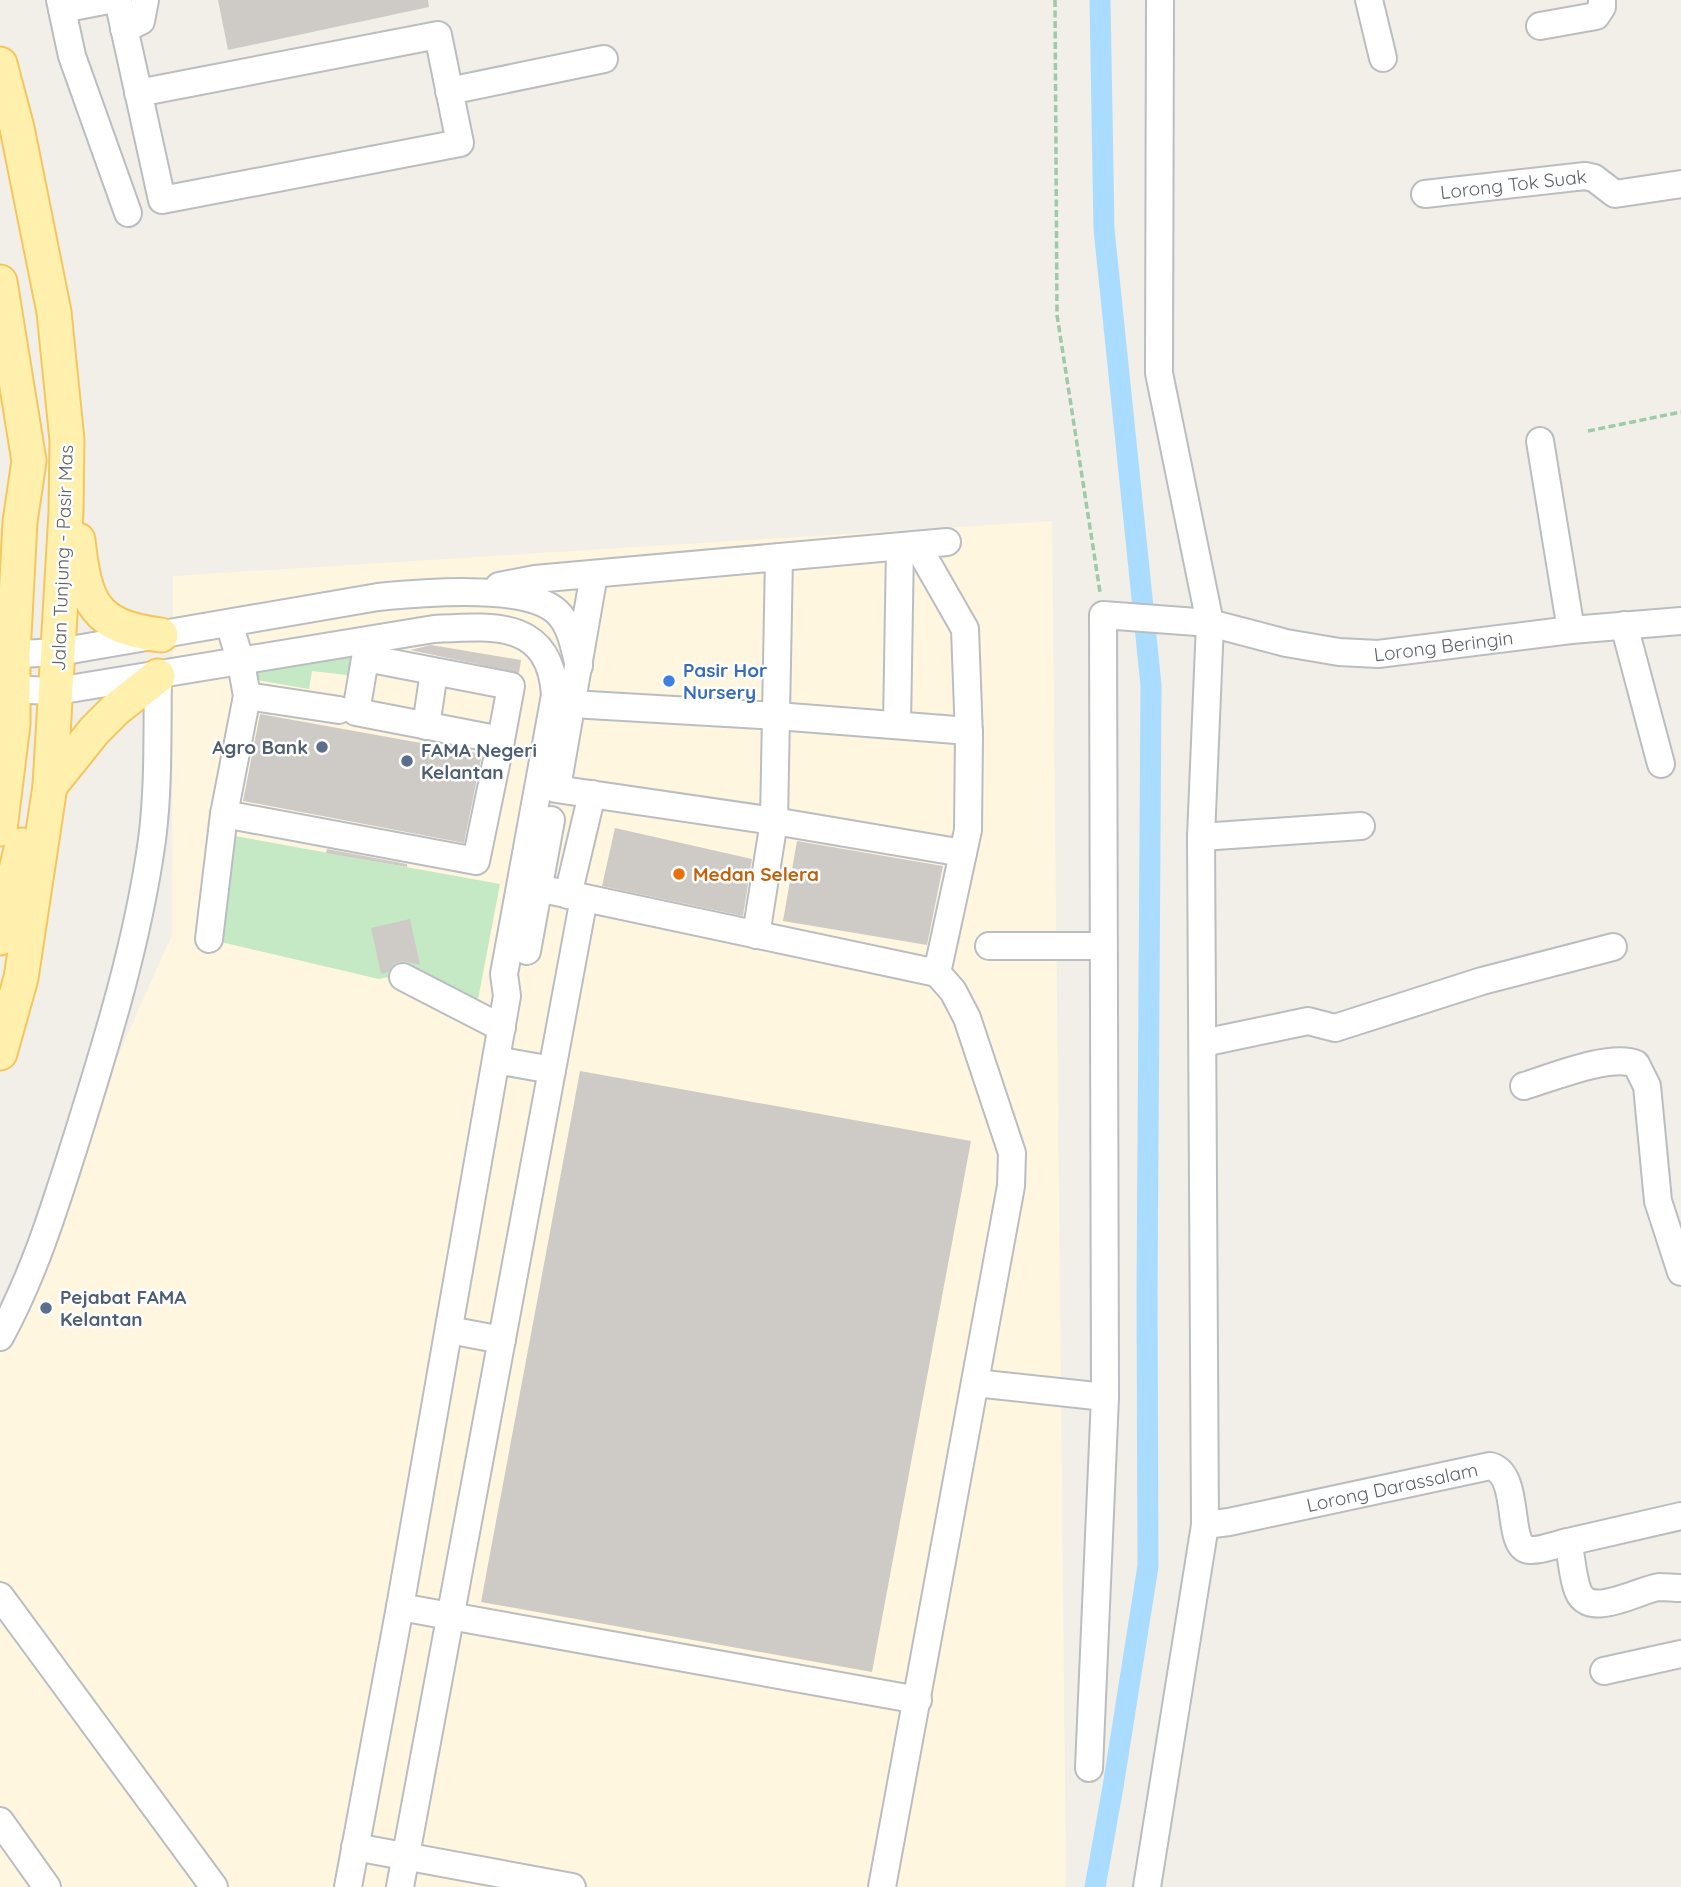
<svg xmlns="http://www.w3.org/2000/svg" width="1681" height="1887" viewBox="0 0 1681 1887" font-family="Quicksand,sans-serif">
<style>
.commercial{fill:#fff6df}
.green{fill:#c5e9c4}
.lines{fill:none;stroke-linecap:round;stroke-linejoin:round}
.canal{stroke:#a9dcff;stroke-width:21}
.building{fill:#cecbc6}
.minor-casing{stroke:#babdc1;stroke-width:30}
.major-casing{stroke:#f5c65c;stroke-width:37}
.path{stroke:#9dcaa8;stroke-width:3.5;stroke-dasharray:7 3.5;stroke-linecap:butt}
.minor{stroke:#fff;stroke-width:26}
.major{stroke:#fff0ae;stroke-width:33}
.shop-dot{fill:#3f7fe0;stroke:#fff;stroke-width:2.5}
.service-dot{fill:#5c6f8a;stroke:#fff;stroke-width:2.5}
.food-dot{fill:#e8710a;stroke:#fff;stroke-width:2.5}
.labels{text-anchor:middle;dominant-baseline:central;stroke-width:5;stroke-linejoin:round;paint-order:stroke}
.street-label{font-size:19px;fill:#5e6368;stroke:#fff}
.shop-label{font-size:19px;font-weight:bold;fill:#366cbe;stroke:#fff;text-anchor:start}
.service-label{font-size:19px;font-weight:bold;fill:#4e5e75;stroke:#fff;text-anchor:start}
.food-label{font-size:19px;font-weight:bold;fill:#c56008;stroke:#fff;text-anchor:start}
</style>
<rect width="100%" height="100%" fill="#f1efe7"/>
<polygon class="commercial" points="1052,521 1066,1887 0,1887 0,1318 172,935 173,576"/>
<g class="green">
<polygon points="359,647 355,676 312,671 309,689 251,679 249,665"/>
<polygon points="235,836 500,884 476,1010 417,972 379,979 221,942"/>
</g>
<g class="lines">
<polyline class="canal" points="1095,1887 1113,1787 1148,1566 1147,1294 1151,685 1104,229 1100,0"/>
</g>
<g class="building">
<polygon points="218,0 428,0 429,7 228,50"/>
<polygon points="431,645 521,660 519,673 410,650"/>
<polygon points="260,714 482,754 464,843 243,801"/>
<polygon points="615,828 752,859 743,916 602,886"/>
<polygon points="797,841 943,866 927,945 783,921"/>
<polygon points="327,849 407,864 407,867 326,853"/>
<polygon points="410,919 420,965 402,961 394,964 388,972 381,974 371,928"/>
<polygon points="580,1071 971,1141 872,1672 481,1602"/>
</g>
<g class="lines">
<defs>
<g id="minor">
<polyline points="60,0 72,56 128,213"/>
<path d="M118 0C133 66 147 133 162 200L460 143 438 35 138 93"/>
<polyline points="1369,0 1383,58"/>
<polyline points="62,9 109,0"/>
<polyline points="1540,26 1596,16 1602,7 1602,0"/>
<polyline points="124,29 141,21 145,0"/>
<polyline points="449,91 604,59"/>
<path id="s1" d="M1425 194 1585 176 1594 178 1615 194 1681 184"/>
<polyline points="1540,441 1571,630"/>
<polyline points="917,545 965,629 969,737 968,830 937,973"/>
<polyline points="499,586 535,579 947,542"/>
<polyline points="229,623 241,663 247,696 339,710"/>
<polyline points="1624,625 1661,764"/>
<path d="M0 655 59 652 378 597C419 593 526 583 557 612 571 625 574 647 579 666"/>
<polyline points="366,658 511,686 501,740"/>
<path d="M0 689 57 691 434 629C492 626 550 619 555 695L504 974 507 996 400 1607 348 1887"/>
<polyline points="572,704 777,716 969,731"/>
<polyline points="897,725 900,547"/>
<polyline points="426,726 434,672"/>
<polyline points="559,776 594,574"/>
<polyline points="556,789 774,821 963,853"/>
<polyline points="224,814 476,861 501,740 356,712 368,641"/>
<polyline points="1201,837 1361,826"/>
<polyline points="538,888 937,973 953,991 967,1018 1012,1153 1011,1186 882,1887"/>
<polyline points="568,895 592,794"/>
<polyline points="756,935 774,821 779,557"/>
<polyline points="209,939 224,814 247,696"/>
<polyline points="989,946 1103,946"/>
<polyline points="527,951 551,820"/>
<polyline points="403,977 502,1028"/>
<polyline points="1203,1043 1308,1021 1335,1028 1482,981 1613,947"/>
<polyline points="496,1060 552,1070"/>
<path d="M1524 1086C1551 1078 1611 1053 1636 1064L1647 1086 1658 1201 1681 1272"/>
<polyline points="449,1330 502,1340"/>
<path d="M0 1337C35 1273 56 1203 78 1134 108 1038 138 941 152 840 159 786 157 730 158 676"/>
<polyline points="975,1383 1105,1397"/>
<path id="s2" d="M1205 1525 1229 1522 1490 1466C1523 1474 1504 1549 1530 1550 1541 1551 1557 1544 1568 1542 1572 1557 1572 1576 1578 1591 1589 1620 1638 1590 1659 1587 1666 1587 1674 1588 1681 1588"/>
<polyline points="1568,1542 1681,1516"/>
<polyline points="0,1596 214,1887"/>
<polyline points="400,1607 918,1700"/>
<polyline points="1604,1671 1681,1654"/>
<path id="s3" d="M1089 1768 1105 1397 1103 615 1210 623 1286 643 1339 652 1378 654 1571 630 1681 621"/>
<polyline points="0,1821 47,1887"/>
<polyline points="355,1847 572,1887"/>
<polyline points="400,1887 584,898"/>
<polyline points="1147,1887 1205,1525 1201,837 1210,623 1159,373 1160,0"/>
</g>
<g id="major">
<polyline points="0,64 17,128 54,312 67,440 66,512 50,786 21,978 0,1053"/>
<polyline points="0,282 29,461 20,522 13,655 13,724 0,829"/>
<path d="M78 540C85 603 94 627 161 635"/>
<polyline points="50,786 94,731 116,709 158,676"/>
<polyline points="0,938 22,845"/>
</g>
</defs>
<use href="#minor" class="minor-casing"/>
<use href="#major" class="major-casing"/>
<g class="path">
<polyline points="1055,0 1057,315 1100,592"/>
<polyline points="1588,431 1681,412"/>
</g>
<use href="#minor" class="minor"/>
<use href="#major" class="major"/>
</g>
<circle class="shop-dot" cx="669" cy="681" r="7"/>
<g class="service-dot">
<circle cx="322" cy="747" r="7"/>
<circle cx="407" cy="761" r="7"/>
<circle cx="46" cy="1308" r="7"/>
</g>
<circle class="food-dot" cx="679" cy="874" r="7"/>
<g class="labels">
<g class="street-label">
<text stroke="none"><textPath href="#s1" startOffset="89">Lorong Tok Suak</textPath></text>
<text transform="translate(62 558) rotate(-88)">Jalan Tunjung - Pasir Mas</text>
<text stroke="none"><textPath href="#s3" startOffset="1498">Lorong Beringin</textPath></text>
<text stroke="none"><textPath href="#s2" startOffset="191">Lorong Darassalam</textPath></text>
</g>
<g class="shop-label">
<text x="683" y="670">Pasir Hor<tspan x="683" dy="22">Nursery</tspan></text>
</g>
<g class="service-label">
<text x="308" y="747" text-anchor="end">Agro Bank</text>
<text x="421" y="750">FAMA Negeri<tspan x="421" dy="22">Kelantan</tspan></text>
<text x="60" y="1297">Pejabat FAMA<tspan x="60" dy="22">Kelantan</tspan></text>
</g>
<g class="food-label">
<text x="693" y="874">Medan Selera</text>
</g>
</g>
</svg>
